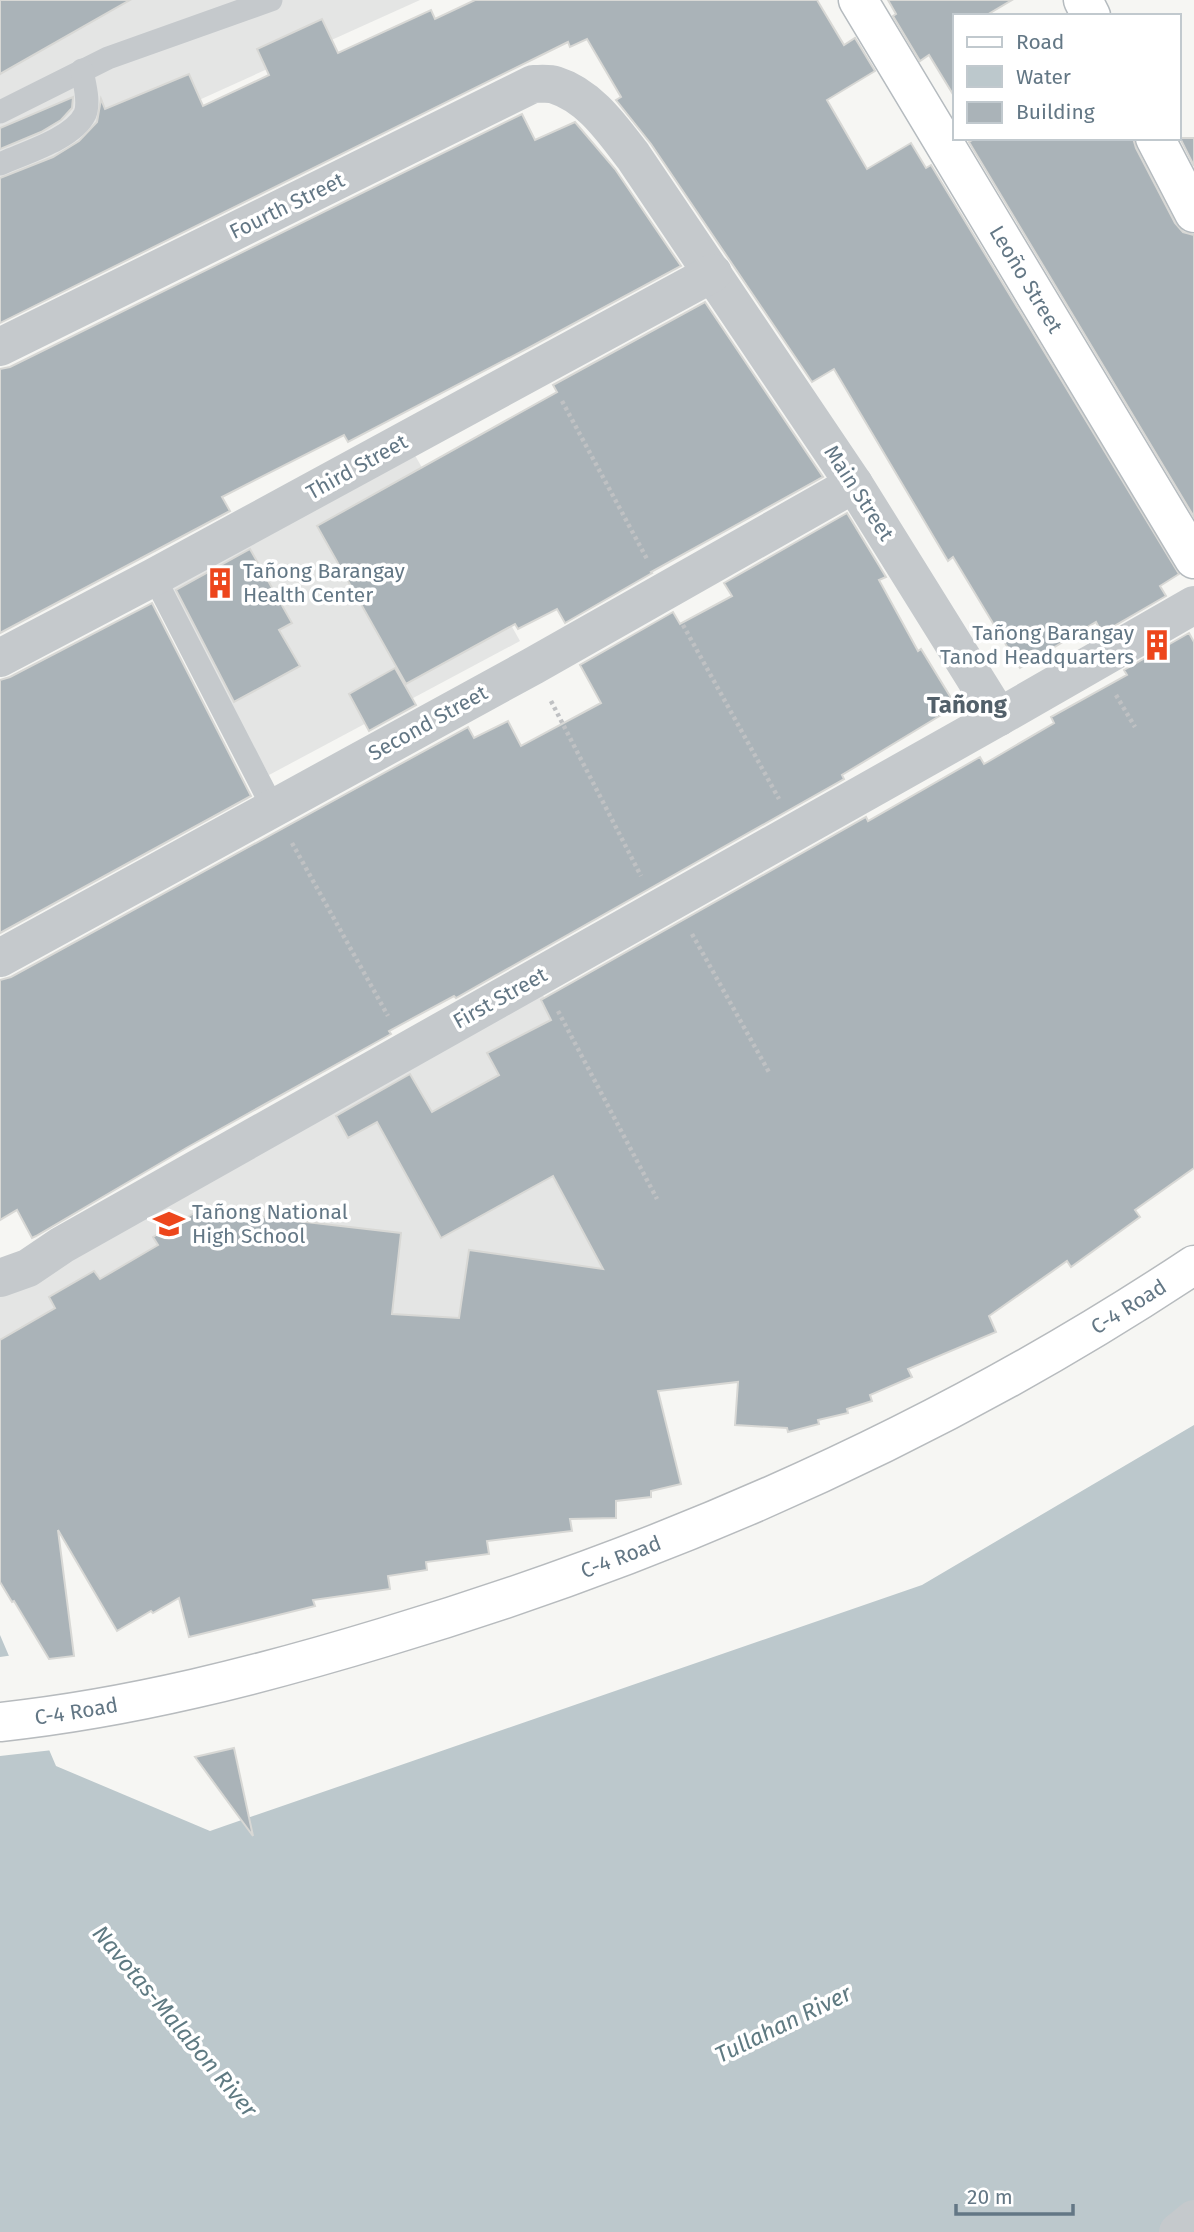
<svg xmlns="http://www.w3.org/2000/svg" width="1194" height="2232" viewBox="0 0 1194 2232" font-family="'Fira Sans',sans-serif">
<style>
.built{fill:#e4e5e4}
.water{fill:#bcc8cc}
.pier{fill:#f6f6f3}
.building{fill:#aab3b8;stroke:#d8d8d5;stroke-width:2}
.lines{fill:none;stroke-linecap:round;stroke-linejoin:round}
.secondary-casing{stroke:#b5bbbf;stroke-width:41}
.trunk-casing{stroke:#b7bbbe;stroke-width:41}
.path{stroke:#bfc1c3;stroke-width:4.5;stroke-dasharray:3.5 3.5;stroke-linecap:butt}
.service{stroke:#c5c9cc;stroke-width:23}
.minor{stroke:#c5c9cc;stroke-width:38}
.secondary{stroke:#fff;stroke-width:38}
.trunk{stroke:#fff;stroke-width:38}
.labels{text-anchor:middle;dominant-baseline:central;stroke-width:7;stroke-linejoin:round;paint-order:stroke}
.street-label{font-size:21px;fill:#637785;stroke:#fff}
.poi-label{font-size:21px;fill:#637785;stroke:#fff;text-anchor:start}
.water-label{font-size:23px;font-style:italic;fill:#5f7a82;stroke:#fff}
.quarter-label{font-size:24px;font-weight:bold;fill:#52606a;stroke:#fff}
</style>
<rect width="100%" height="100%" fill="#f6f6f3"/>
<g class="built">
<polygon points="0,0 420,0 0,190"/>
<polygon points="412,450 520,641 269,775 164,584"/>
<polygon points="538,986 656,1207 691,1359 0,1366 0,1290"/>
</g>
<polygon class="water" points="1194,1425 1194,2204 1160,2232 0,2232 0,1635 56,1766 210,1831 922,1585"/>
<polygon class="pier" points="14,1655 53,1750 0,1756 0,1657"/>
<g class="building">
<polygon points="0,0 130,0 0,74"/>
<polygon points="475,0 817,0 844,45 855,38 875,71 827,100 867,169 911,143 926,168 931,165 1179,574 1160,586 1166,596 1102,633 1096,622 1020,668 953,557 948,561 834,369 812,382 651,144 616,100 621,97 587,39 570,47 568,42 0,323 0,178 53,157 79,141 97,122 101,99 105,109 189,74 203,106 269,75 257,49 322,19 338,53 431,10 435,19"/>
<polygon points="888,0 1012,0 985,16 954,16 954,96 929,55 920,61 893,16 896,14"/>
<polygon points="73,97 72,108 61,120 41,132 0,149 0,128"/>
<polygon points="522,114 535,140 575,122 615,169 681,266 532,346 348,442 344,435 222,497 230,511 0,633 0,369 10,367"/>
<polygon points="976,138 1133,138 1136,148 1175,223 1183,232 1194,235 1194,517 969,142"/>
<polygon points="1180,138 1194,138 1194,166"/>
<polygon points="705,302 823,477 651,572 652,573 565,623 557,609 518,629 515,624 406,684 317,526 557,392 553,385"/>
<polygon points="847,513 886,577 879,580 918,651 921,649 956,706 842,775 844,779 456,998 454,996 389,1031 391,1034 188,1147 36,1236 32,1238 17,1210 0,1220 0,980 11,977 468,727 474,738 508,721 521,746 601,703 580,665 673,612 680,624 732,596 724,583"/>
<polygon points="250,549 292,623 279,630 300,666 234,702 176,590"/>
<polygon points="152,603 251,796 0,933 0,680 10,677"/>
<polygon points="1189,633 1194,642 1194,1168 1135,1210 1140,1217 1071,1267 1067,1261 989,1316 996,1332 908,1369 912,1377 870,1395 872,1401 847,1409 848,1413 818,1420 819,1424 788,1432 787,1428 735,1425 738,1382 658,1391 681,1484 651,1491 651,1497 616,1501 616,1518 570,1519 572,1531 487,1541 489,1554 426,1562 427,1570 388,1576 390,1589 313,1600 315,1606 189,1637 179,1598 153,1613 151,1611 117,1631 58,1530 74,1656 49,1659 14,1601 12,1602 0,1582 0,1340 55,1308 49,1297 94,1271 100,1279 158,1245 153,1237 208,1205 212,1211 401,1233 392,1314 459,1318 469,1250 603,1269 553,1176 441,1238 377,1122 348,1138 336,1116 410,1074 432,1112 499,1075 487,1053 551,1020 541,1000 866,817 868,821 980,757 984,764 1054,723 1051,717 1127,675 1124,670"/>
<polygon points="395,668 416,705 369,731 349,694"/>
<polygon points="234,1748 253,1836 195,1757"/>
</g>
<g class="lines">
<defs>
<g id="secondary">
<path id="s1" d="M858 0 1194 559"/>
<polyline points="1083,0 1091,16"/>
<polyline points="1155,138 1194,213"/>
</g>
<g id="trunk">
<path id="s2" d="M0 1722C131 1708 260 1675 385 1637 670 1552 946 1430 1194 1265"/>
</g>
</defs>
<use href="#secondary" class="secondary-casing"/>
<use href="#trunk" class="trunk-casing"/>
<g class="path">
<polyline points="562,401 647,559"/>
<polyline points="683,625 779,799"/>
<polyline points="1116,695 1135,727"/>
<polyline points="551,701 641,876"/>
<polyline points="292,843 388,1016"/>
<polyline points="692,934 770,1074"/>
<polyline points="558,1011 657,1199"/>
</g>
<g class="service">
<polyline points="0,112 108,58 271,0"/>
<path d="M0 164C24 153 73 139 85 114 90 101 84 83 82 70"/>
<polyline points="154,577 273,808"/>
</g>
<g class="minor">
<path d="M0 347 533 84C540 84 549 83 555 85 590 96 612 129 633 156L854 484 999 717"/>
<polyline points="0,658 154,577 713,273"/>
<polyline points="0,958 533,666 854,484"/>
<polyline points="0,1278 28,1268 62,1245 999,717 1194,605"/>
<polyline points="1178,2232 1194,2219"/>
</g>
<use href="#secondary" class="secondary"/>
<use href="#trunk" class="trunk"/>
</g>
<defs>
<symbol id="building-bare" viewBox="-9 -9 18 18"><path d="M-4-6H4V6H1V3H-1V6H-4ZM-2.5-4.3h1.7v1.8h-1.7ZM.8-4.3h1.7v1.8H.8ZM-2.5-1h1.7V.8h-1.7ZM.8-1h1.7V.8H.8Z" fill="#ed461c" stroke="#fff" stroke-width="2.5" paint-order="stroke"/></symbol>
<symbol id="school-bare" viewBox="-9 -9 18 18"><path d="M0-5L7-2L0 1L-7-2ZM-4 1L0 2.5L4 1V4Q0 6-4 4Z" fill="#ed461c" stroke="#fff" stroke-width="2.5" paint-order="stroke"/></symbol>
</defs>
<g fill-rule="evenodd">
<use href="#building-bare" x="198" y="561" width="44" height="44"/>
<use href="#building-bare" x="1135" y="623" width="44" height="44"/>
<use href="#school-bare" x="147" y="1202" width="44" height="44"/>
</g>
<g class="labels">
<g class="street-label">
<text transform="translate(287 206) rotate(-26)">Fourth Street</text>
<text stroke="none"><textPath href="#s1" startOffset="326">Leoño Street</textPath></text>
<text transform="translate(357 467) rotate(-29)">Third Street</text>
<text transform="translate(859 493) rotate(57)">Main Street</text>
<text transform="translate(428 723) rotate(-29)">Second Street</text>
<text transform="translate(500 998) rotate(-29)">First Street</text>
<text stroke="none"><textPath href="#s2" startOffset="1211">C-4 Road</textPath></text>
<text stroke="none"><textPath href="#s2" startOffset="644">C-4 Road</textPath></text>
<text stroke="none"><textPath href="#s2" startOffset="77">C-4 Road</textPath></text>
</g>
<g class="poi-label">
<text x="243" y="571">Tañong Barangay<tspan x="243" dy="24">Health Center</tspan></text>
<text x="1134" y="633" text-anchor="end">Tañong Barangay<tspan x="1134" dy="24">Tanod Headquarters</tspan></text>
<text x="192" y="1212">Tañong National<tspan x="192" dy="24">High School</tspan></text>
</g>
<g class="water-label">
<text transform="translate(175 2021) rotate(50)">Navotas-Malabon River</text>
<text transform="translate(783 2024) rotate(-26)">Tullahan River</text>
</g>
<g class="quarter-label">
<text x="967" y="705">Tañong</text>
</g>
</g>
<rect x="953" y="14" width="228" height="126" fill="#ffffff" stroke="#c1c9ce" stroke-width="2"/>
<rect x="967" y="37" width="35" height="10" fill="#ffffff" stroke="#c1c9ce" stroke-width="2"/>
<text x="1016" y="49" font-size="21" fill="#637785">Road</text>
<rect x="967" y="66" width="35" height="21" fill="#bcc8cc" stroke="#c1c9ce" stroke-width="2"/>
<text x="1016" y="84" font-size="21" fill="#637785">Water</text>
<rect x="967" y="102" width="35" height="21" fill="#aab3b8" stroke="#c1c9ce" stroke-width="2"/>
<text x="1016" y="119" font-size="21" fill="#637785">Building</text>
<path d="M956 2204v10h117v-10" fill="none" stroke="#637785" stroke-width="3.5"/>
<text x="967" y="2204" font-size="21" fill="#637785" stroke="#ffffff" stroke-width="5" paint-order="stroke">20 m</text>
</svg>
